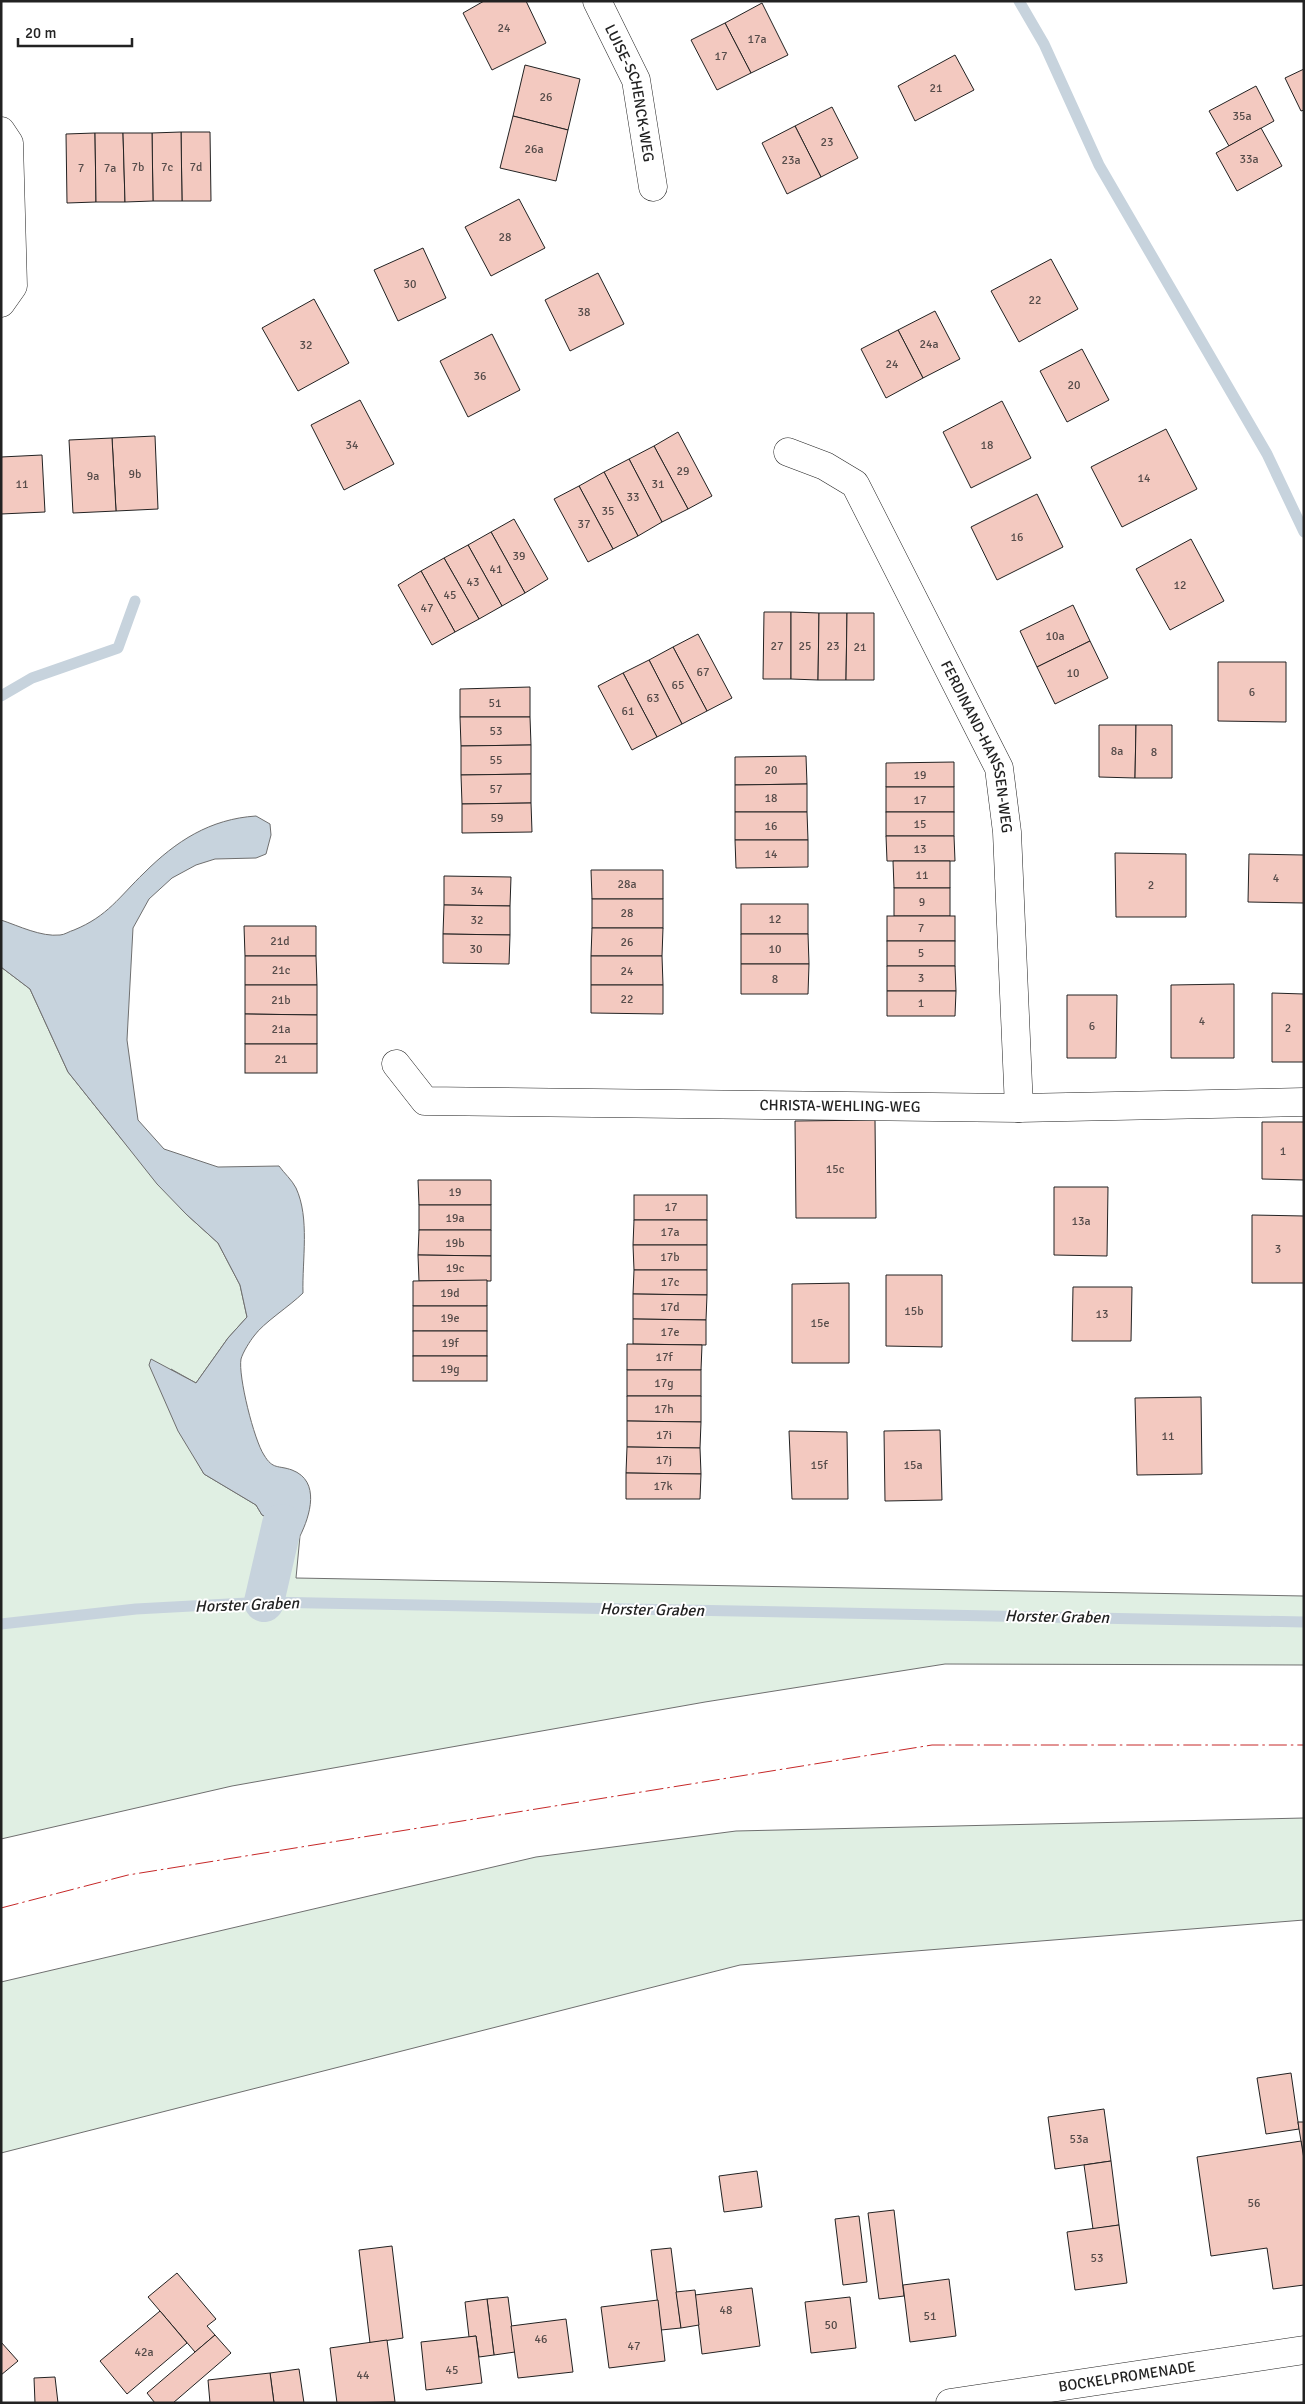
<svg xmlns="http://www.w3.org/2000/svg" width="1305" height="2404" viewBox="0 0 1305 2404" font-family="Signika,sans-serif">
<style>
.green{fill:#e0efe3;stroke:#6f6f6f}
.water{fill:#c7d3dd;stroke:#6f6f6f}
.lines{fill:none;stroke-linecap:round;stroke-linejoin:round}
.stream{stroke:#c7d3dd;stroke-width:11}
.canal{stroke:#c7d3dd;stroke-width:40}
.building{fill:#f3c9c0;stroke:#222}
.minor-casing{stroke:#222;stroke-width:29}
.minor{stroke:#fff;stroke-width:28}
.power{stroke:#c62828;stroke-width:1;stroke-dasharray:18 4 2.5 4;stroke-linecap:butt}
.labels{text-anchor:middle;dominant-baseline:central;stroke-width:4;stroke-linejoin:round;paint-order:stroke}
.number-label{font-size:12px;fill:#564c4a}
.street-label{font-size:15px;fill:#222;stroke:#fff}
.water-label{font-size:16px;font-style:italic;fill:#222;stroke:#fff}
</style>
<rect width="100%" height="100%" fill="#fff"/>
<g class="green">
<polygon points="1,967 30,989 68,1072 119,1136 186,1214 218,1243 240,1285 247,1317 228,1338 196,1383 171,1369 194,1456 204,1474 256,1505 262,1515 282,1524 300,1536 296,1578 1304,1596 1304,1665 945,1664 705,1702 232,1786 1,1839"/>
<polygon points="1304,1818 1304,1920 740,1965 1,2153 1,1982 536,1857 736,1831"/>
</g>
<path class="water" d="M256 816 270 824 271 835 266 854 256 858 215 859 196 865 172 878 149 899 133 928 127 1040 138 1120 164 1149 218 1167 279 1166C284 1173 292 1180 296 1188 310 1218 302 1260 303 1293 290 1306 263 1323 254 1336 250 1341 243 1352 241 1359 238 1376 254 1440 264 1455 273 1470 278 1465 292 1470 321 1481 310 1516 300 1536L282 1524 262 1515 256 1505 204 1474 178 1431 149 1365 151 1359 196 1383 228 1338 247 1317 240 1285 218 1243 186 1214 157 1184 119 1136 68 1072 30 989 1 967V920C19 926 41 937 60 935 64 935 70 931 74 930 108 916 119 897 144 873 176 841 210 819 256 816Z"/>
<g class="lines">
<g class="stream">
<polyline points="1019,1 1044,44 1099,165 1267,454 1304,532"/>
<polyline points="1,696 32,678 118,648 135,601"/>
<polyline points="1,1624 136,1609 264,1602 1304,1622"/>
</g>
<polyline class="canal" points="264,1602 282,1524"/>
</g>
<g class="building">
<polygon points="484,1 526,1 546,43 492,70 463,13"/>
<polygon points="762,3 788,55 751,73 725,23"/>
<polygon points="725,23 751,73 717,90 691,40"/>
<polygon points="955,55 974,90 915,121 898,86"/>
<polygon points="525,65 580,79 568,130 513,116"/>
<polygon points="1304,69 1304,110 1301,111 1285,78"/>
<polygon points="1256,86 1274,121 1229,146 1209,111"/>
<polygon points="832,107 858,158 821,177 795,126"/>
<polygon points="513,116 568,130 556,181 500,168"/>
<polygon points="795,126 821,177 787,194 762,143"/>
<polygon points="1261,128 1282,166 1237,191 1216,153"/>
<polygon points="181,132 210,132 211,201 182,201"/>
<polygon points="181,132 182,201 153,201 152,133"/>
<polygon points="95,133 96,202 67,203 66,134"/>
<polygon points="95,133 123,133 125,202 96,202"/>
<polygon points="123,133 152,133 153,201 125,202"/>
<polygon points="519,199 545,248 491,276 465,227"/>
<polygon points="423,248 446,298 398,321 374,270"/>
<polygon points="1051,259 1078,309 1019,342 991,291"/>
<polygon points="598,273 624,324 570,351 545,300"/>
<polygon points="314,299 349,363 298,391 262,328"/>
<polygon points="935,311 960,359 923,378 898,330"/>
<polygon points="898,330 923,378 886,398 861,349"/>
<polygon points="492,334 520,390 468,417 440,361"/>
<polygon points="1082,349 1109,400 1067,422 1040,371"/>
<polygon points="360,400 394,464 344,490 311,425"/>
<polygon points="1002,401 1031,458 971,488 943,432"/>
<polygon points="1166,429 1197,489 1122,527 1091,467"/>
<polygon points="678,432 712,496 688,509 654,446"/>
<polygon points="155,436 158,509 116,511 112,438"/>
<polygon points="112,438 116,511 73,513 69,440"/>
<polygon points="654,446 688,509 662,522 629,459"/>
<polygon points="42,455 45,512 1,514 1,457"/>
<polygon points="629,459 662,522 638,536 604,472"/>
<polygon points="604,472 638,536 613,549 579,486"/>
<polygon points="579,486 613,549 588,562 554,499"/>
<polygon points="1037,494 1063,547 997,580 971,527"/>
<polygon points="514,519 548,579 525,593 491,532"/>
<polygon points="491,532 525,593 502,606 468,545"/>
<polygon points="1191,539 1224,601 1170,630 1136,569"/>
<polygon points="468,545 502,606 479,619 444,558"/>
<polygon points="444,558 479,619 455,632 421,571"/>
<polygon points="421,571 455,632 432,645 398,585"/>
<polygon points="1073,605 1090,641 1037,667 1020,631"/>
<polygon points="764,612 791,612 791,679 763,679"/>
<polygon points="791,612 819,613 818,680 791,679"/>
<polygon points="819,613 847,613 846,680 818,680"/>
<polygon points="847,613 874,613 874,680 846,680"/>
<polygon points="698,634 732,698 707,711 673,647"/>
<polygon points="1090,641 1108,678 1055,704 1037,667"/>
<polygon points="673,647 707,711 682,724 649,660"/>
<polygon points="649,660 682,724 657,737 623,673"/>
<polygon points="1218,662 1286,662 1286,722 1218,721"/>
<polygon points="623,673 657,737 632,750 598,686"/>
<polygon points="530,687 530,717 460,717 460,689"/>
<polygon points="460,717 530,717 531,745 461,746"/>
<polygon points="1099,725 1136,725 1135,778 1099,777"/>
<polygon points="1136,725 1172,725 1172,778 1135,778"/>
<polygon points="531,745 531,774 461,775 461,746"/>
<polygon points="806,756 807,784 735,785 735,757"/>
<polygon points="954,762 954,787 886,787 886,763"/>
<polygon points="531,774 531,803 462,804 461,775"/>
<polygon points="807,784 807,812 735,812 735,785"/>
<rect x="886" y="787" width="68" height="25"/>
<polygon points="531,803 532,832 462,833 462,804"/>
<polygon points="735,812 807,812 808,840 735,840"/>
<rect x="886" y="812" width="68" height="24"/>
<polygon points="886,836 954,836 955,861 887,861"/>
<polygon points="735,840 808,840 808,867 736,868"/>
<polygon points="1115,853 1186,854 1186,917 1116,917"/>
<polygon points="1249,854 1304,855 1304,903 1248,902"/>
<polygon points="893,861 950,861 950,888 894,888"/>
<polygon points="591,870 663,870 663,899 592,899"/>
<polygon points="444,876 511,877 510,906 444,905"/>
<rect x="894" y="888" width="56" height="28"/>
<rect x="592" y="899" width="71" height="29"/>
<rect x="741" y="904" width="67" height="30"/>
<polygon points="444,905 510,906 510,935 443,934"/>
<rect x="887" y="916" width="68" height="25"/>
<polygon points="244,926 316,926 316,956 245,956"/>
<polygon points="592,928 663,928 662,956 591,956"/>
<polygon points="443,934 510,935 509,964 443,963"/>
<polygon points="741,934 808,934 809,964 741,964"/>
<rect x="887" y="941" width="68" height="25"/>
<polygon points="245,956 316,956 317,985 245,985"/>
<polygon points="591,956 662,956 663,985 591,985"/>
<polygon points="741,964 809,964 808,994 741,994"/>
<polygon points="887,966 955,966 956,991 887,991"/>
<polygon points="1234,984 1234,1058 1171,1058 1171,985"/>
<polygon points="245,985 317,985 317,1015 245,1014"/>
<polygon points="591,985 663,985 663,1014 591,1013"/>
<polygon points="887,991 956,991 955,1016 887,1016"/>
<polygon points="1272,993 1304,994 1304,1062 1272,1062"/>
<polygon points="1067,995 1117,995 1116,1058 1067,1058"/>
<polygon points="245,1014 317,1015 317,1044 245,1044"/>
<rect x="245" y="1044" width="72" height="29"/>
<polygon points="875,1120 876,1218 796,1218 795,1121"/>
<polygon points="1262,1122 1304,1122 1304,1180 1262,1179"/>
<polygon points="418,1180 491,1180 491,1205 419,1205"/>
<polygon points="1054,1187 1108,1187 1107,1256 1054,1255"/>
<rect x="634" y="1195" width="73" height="25"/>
<rect x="419" y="1205" width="72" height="25"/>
<polygon points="1252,1215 1304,1216 1304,1283 1252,1283"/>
<polygon points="634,1220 707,1220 707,1245 633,1245"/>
<polygon points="419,1230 491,1230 491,1256 418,1255"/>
<polygon points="633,1245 707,1245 707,1270 634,1270"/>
<polygon points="418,1255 491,1256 491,1281 419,1281"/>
<polygon points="634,1270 707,1270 707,1295 633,1294"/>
<polygon points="886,1275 942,1275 942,1347 886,1346"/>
<polygon points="487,1280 487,1306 413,1306 413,1281"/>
<polygon points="849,1283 849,1363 792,1363 792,1284"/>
<polygon points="1073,1287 1132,1287 1131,1341 1072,1341"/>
<polygon points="633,1294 707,1295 706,1320 633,1319"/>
<rect x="413" y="1306" width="74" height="25"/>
<polygon points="633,1319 706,1320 706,1345 633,1344"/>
<rect x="413" y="1331" width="74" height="25"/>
<polygon points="627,1344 702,1345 701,1370 627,1370"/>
<rect x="413" y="1356" width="74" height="25"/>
<rect x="627" y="1370" width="74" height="26"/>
<polygon points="627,1396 701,1396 701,1422 627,1421"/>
<polygon points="1201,1397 1202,1474 1137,1475 1135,1398"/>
<polygon points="627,1421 701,1422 700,1448 627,1447"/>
<polygon points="940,1430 942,1500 885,1501 884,1431"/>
<polygon points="789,1431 847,1432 848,1499 792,1499"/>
<polygon points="627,1447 700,1448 701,1474 626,1473"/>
<polygon points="626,1473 701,1474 700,1499 626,1499"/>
<polygon points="1291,2073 1299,2129 1266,2134 1257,2078"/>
<polygon points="1104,2109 1111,2161 1055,2169 1048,2117"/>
<polygon points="1298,2122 1304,2122 1304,2159 1299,2129"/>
<polygon points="1301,2141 1304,2159 1304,2285 1273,2289 1267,2248 1211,2256 1197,2157"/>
<polygon points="1111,2161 1119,2225 1093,2229 1084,2165"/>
<polygon points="757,2171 762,2207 724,2212 719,2176"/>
<polygon points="894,2210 904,2296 879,2299 868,2213"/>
<polygon points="859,2216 867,2282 843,2285 835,2219"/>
<polygon points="1119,2225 1127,2283 1075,2290 1067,2232"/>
<polygon points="392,2246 403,2338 370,2343 359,2250"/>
<polygon points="671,2248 681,2328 661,2330 651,2250"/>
<polygon points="177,2273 216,2319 207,2326 215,2335 195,2352 148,2297"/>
<polygon points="949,2279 956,2336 910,2342 903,2285"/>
<polygon points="752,2288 760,2346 702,2354 695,2295"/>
<polygon points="695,2290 699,2325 681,2328 676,2292"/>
<polygon points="508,2297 515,2352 494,2355 487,2299"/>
<polygon points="850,2297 856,2348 811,2353 805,2302"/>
<polygon points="487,2299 494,2355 479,2357 476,2336 469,2337 465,2302"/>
<polygon points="658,2300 665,2361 609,2368 601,2307"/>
<polygon points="160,2311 187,2343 127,2394 100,2361"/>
<polygon points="566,2319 573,2372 518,2378 511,2326"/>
<polygon points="215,2335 231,2353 173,2403 155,2403 147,2393"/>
<polygon points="476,2336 482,2383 426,2390 421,2342"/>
<polygon points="387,2340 395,2402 337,2403 330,2348"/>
<polygon points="1,2342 18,2361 1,2375"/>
<polygon points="299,2369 304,2403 274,2403 270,2373"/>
<polygon points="270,2373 274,2403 210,2403 208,2380"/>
<polygon points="55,2377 58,2403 35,2403 34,2378"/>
</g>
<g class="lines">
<defs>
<g id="minor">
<path id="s1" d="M597 1 636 80 653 187"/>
<polyline points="1,131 9,143 13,286 1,303"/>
<path id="s2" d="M788 452 825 466 855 484 999 768 1007 832 1019 1108"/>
<path id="s3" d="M396 1064 425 1101 1019 1108 1304 1102"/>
<path id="s4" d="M950 2403 1304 2350"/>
</g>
</defs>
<use href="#minor" class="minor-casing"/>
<use href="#minor" class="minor"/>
<polyline class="power" points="1,1908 128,1875 932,1745 1304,1745"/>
</g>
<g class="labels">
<g class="number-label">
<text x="504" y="28">24</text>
<text x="757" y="39">17a</text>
<text x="721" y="56">17</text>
<text x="936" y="88">21</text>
<text x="546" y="97">26</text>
<text x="1242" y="116">35a</text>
<text x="827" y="142">23</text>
<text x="534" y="149">26a</text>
<text x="1249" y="159">33a</text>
<text x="791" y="160">23a</text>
<text x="138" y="167">7b</text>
<text x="167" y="167">7c</text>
<text x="196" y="167">7d</text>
<text x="81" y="168">7</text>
<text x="110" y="168">7a</text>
<text x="505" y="237">28</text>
<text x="410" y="284">30</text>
<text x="1035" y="300">22</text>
<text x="584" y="312">38</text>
<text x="929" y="344">24a</text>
<text x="306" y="345">32</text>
<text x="892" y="364">24</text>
<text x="480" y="376">36</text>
<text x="1074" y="385">20</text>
<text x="352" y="445">34</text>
<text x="987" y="445">18</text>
<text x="683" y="471">29</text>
<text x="135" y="474">9b</text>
<text x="93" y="476">9a</text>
<text x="1144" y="478">14</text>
<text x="22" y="484">11</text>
<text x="658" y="484">31</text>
<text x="633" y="497">33</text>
<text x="608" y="511">35</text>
<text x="584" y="524">37</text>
<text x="1017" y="537">16</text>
<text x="519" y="556">39</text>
<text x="496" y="569">41</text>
<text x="473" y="582">43</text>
<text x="1180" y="585">12</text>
<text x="450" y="595">45</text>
<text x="427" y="608">47</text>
<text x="1055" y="636">10a</text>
<text x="777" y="646">27</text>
<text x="805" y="646">25</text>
<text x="833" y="646">23</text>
<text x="860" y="647">21</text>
<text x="703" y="672">67</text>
<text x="1073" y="673">10</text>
<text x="678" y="685">65</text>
<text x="1252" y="692">6</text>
<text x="653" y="698">63</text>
<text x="495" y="703">51</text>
<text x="628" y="711">61</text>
<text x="496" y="731">53</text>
<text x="1117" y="751">8a</text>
<text x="1154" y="752">8</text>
<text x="496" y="760">55</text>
<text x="771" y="770">20</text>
<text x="920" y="775">19</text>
<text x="496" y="789">57</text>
<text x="771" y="798">18</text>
<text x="920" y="800">17</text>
<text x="497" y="818">59</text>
<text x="920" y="824">15</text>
<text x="771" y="826">16</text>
<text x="920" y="849">13</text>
<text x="771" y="854">14</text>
<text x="922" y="875">11</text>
<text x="1276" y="878">4</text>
<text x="627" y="884">28a</text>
<text x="1151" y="885">2</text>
<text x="477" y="891">34</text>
<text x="922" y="902">9</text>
<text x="627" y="913">28</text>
<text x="775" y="919">12</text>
<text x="477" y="920">32</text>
<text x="921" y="928">7</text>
<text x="280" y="941">21d</text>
<text x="627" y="942">26</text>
<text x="476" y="949">30</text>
<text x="775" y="949">10</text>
<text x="921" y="953">5</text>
<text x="281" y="970">21c</text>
<text x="627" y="971">24</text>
<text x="921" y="978">3</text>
<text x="775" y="979">8</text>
<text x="627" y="999">22</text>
<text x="281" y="1000">21b</text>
<text x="921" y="1003">1</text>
<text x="1202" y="1021">4</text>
<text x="1092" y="1026">6</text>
<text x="1288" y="1028">2</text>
<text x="281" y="1029">21a</text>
<text x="281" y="1059">21</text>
<text x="1283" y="1151">1</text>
<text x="835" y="1169">15c</text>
<text x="455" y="1192">19</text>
<text x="671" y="1207">17</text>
<text x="455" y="1218">19a</text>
<text x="1081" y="1221">13a</text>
<text x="670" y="1232">17a</text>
<text x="455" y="1243">19b</text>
<text x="1278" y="1249">3</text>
<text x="670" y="1257">17b</text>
<text x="455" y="1268">19c</text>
<text x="670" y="1282">17c</text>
<text x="450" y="1293">19d</text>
<text x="670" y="1307">17d</text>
<text x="914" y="1311">15b</text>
<text x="1102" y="1314">13</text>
<text x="450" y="1318">19e</text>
<text x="820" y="1323">15e</text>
<text x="670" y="1332">17e</text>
<text x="450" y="1343">19f</text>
<text x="664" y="1357">17f</text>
<text x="450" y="1369">19g</text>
<text x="664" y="1383">17g</text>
<text x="664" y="1409">17h</text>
<text x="664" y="1435">17i</text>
<text x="1168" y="1436">11</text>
<text x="664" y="1460">17j</text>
<text x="819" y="1465">15f</text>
<text x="913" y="1465">15a</text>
<text x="663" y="1486">17k</text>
<text x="1079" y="2139">53a</text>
<text x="1254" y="2203">56</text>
<text x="1097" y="2258">53</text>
<text x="726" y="2310">48</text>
<text x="930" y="2316">51</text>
<text x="831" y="2325">50</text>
<text x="541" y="2339">46</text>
<text x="634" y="2346">47</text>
<text x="144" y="2352">42a</text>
<text x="452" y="2370">45</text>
<text x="363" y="2375">44</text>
</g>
<g class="street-label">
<text stroke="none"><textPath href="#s1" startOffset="99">LUISE-SCHENCK-WEG</textPath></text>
<text stroke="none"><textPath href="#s2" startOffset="366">FERDINAND-HANSSEN-WEG</textPath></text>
<text stroke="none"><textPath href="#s3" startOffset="462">CHRISTA-WEHLING-WEG</textPath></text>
<text stroke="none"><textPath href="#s4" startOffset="179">BOCKELPROMENADE</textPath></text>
</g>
<g class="water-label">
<text transform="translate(247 1605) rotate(-2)">Horster Graben</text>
<text transform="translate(652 1610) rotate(1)">Horster Graben</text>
<text transform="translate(1057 1617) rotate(1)">Horster Graben</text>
</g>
</g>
<rect width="1305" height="2404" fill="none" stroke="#222222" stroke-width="5"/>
<path d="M18 38v8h114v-8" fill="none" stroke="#222222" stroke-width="2.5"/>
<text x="25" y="38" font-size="15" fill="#222222" stroke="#ffffff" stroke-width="4" paint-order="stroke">20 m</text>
</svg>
